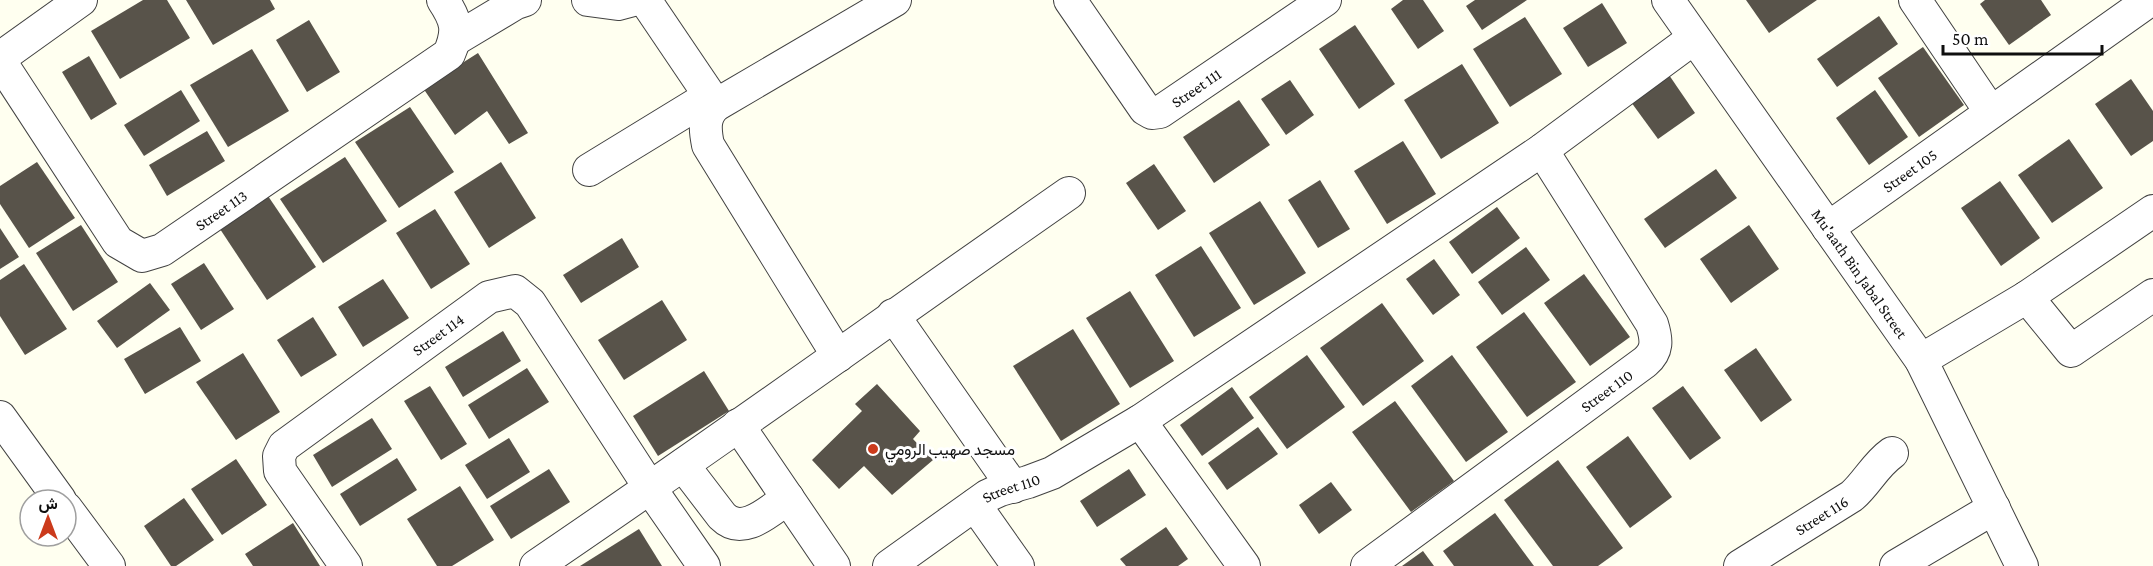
<svg xmlns="http://www.w3.org/2000/svg" width="2153" height="566" viewBox="0 0 2153 566" font-family="'Crimson Pro',Vazirmatn,serif">
<style>
.building{fill:#58534a}
.lines{fill:none;stroke-linecap:round;stroke-linejoin:round}
.minor-casing{stroke:#424242;stroke-width:34}
.minor{stroke:#fff;stroke-width:32}
.poi-dot{fill:#cb3a1b;stroke:#fff;stroke-width:2}
.labels{text-anchor:middle;dominant-baseline:central;stroke-width:6;stroke-linejoin:round;paint-order:stroke}
.street-label{font-size:16px;fill:#0f0f0f;stroke:#fff}
.poi-label{font-size:16px;fill:#0f0f0f;stroke:#fff;text-anchor:start}
</style>
<rect width="100%" height="100%" fill="#fffff0"/>
<g class="building">
<polygon points="143,0 167,0 190,38 120,79 91,31"/>
<polygon points="186,0 270,0 275,9 213,45"/>
<polygon points="1403,0 1423,0 1444,31 1418,49 1391,9"/>
<polygon points="1475,0 1527,0 1482,30 1466,6"/>
<polygon points="1746,0 1817,0 1769,33"/>
<polygon points="1985,0 2041,0 2051,15 2009,45 1980,4"/>
<polygon points="1602,3 1627,43 1588,67 1563,28"/>
<polygon points="1879,16 1898,44 1837,87 1817,59"/>
<polygon points="1525,17 1562,74 1510,107 1473,49"/>
<polygon points="309,20 340,72 307,92 276,40"/>
<polygon points="1355,25 1395,84 1359,109 1319,49"/>
<polygon points="1923,47 1964,105 1919,137 1878,78"/>
<polygon points="252,49 289,111 228,147 190,85"/>
<polygon points="478,53 528,133 509,144 487,111 455,135 423,88"/>
<polygon points="89,56 117,104 91,120 62,72"/>
<polygon points="1462,64 1499,123 1441,159 1404,100"/>
<polygon points="1669,75 1695,113 1658,139 1631,102"/>
<polygon points="2131,79 2153,111 2153,141 2131,156 2095,104"/>
<polygon points="1290,80 1314,115 1286,135 1261,99"/>
<polygon points="181,90 200,121 144,156 124,125"/>
<polygon points="1875,90 1908,137 1869,165 1836,118"/>
<polygon points="1239,100 1270,145 1214,183 1183,137"/>
<polygon points="410,107 454,172 399,208 355,142"/>
<polygon points="207,131 225,161 167,196 149,165"/>
<polygon points="2069,139 2103,188 2052,223 2018,175"/>
<polygon points="1403,141 1436,194 1387,224 1354,171"/>
<polygon points="345,157 387,221 323,263 280,199"/>
<polygon points="37,162 75,218 29,248 0,204 0,186"/>
<polygon points="501,162 536,218 489,248 454,192"/>
<polygon points="1154,164 1186,211 1158,230 1126,183"/>
<polygon points="1716,169 1737,198 1665,248 1644,219"/>
<polygon points="1320,180 1350,229 1318,248 1288,200"/>
<polygon points="2000,181 2040,238 2001,266 1961,208"/>
<polygon points="266,193 316,267 267,300 218,226"/>
<polygon points="1260,201 1306,273 1254,305 1209,233"/>
<polygon points="1497,207 1520,238 1472,274 1449,242"/>
<polygon points="435,209 470,264 431,289 396,233"/>
<polygon points="81,225 118,282 73,311 36,253"/>
<polygon points="1749,225 1779,269 1731,303 1700,259"/>
<polygon points="0,228 19,257 0,269"/>
<polygon points="622,238 639,267 581,303 563,275"/>
<polygon points="1201,246 1241,308 1194,337 1155,275"/>
<polygon points="1526,247 1550,280 1502,315 1478,282"/>
<polygon points="1434,259 1460,295 1433,315 1406,279"/>
<polygon points="204,263 234,309 201,330 171,284"/>
<polygon points="24,264 67,329 25,355 0,316 0,280"/>
<polygon points="1584,274 1630,337 1590,366 1544,303"/>
<polygon points="383,279 409,318 363,347 338,307"/>
<polygon points="150,283 170,310 117,348 97,321"/>
<polygon points="1130,291 1174,361 1130,388 1086,318"/>
<polygon points="662,300 687,340 624,380 598,340"/>
<polygon points="1382,303 1424,361 1363,406 1320,348"/>
<polygon points="1524,312 1576,382 1527,417 1476,347"/>
<polygon points="313,317 337,355 301,377 277,340"/>
<polygon points="180,327 201,361 145,394 124,359"/>
<polygon points="1073,329 1120,404 1061,441 1013,366"/>
<polygon points="503,331 521,361 463,397 445,367"/>
<polygon points="1756,348 1792,400 1761,422 1724,370"/>
<polygon points="243,353 280,412 236,440 196,382"/>
<polygon points="1307,355 1345,407 1287,449 1249,397"/>
<polygon points="1452,355 1508,432 1466,462 1411,386"/>
<polygon points="527,368 549,402 489,439 468,405"/>
<polygon points="704,371 729,411 658,456 633,416"/>
<polygon points="877,384 920,431 913,439 933,460 892,495 864,466 839,489 812,460 862,411 855,404"/>
<polygon points="430,386 467,444 441,460 404,401"/>
<polygon points="1683,386 1721,438 1690,460 1652,408"/>
<polygon points="1232,387 1254,418 1202,456 1180,425"/>
<polygon points="1395,401 1454,481 1411,512 1352,432"/>
<polygon points="372,418 392,449 332,487 313,455"/>
<polygon points="1258,427 1278,454 1227,490 1208,463"/>
<polygon points="1628,436 1672,497 1630,528 1586,467"/>
<polygon points="509,438 530,472 487,499 465,465"/>
<polygon points="397,458 417,490 360,526 340,494"/>
<polygon points="236,459 267,505 222,535 191,489"/>
<polygon points="1558,460 1623,548 1598,566 1553,566 1504,500"/>
<polygon points="549,469 570,502 511,539 490,506"/>
<polygon points="1129,469 1146,495 1097,527 1080,501"/>
<polygon points="1331,482 1352,510 1319,534 1299,505"/>
<polygon points="460,486 494,540 452,566 437,566 407,519"/>
<polygon points="184,498 214,540 176,566 171,566 144,526"/>
<polygon points="1495,513 1534,566 1454,566 1443,551"/>
<polygon points="293,523 320,566 253,566 245,554"/>
<polygon points="1166,527 1188,559 1178,566 1126,566 1120,559"/>
<polygon points="639,529 662,566 580,566"/>
<polygon points="1423,551 1434,566 1402,566"/>
</g>
<g class="lines">
<defs>
<g id="minor">
<polyline points="588,0 618,4 633,0"/>
<polyline points="645,0 716,105"/>
<path id="s1" d="M1070 0 1145 109 1152 113 1160 112 1325 0"/>
<path id="s2" d="M1668 0 1921 360 2022 566"/>
<polyline points="1915,0 1990,111"/>
<polyline points="456,39 516,3 525,0"/>
<polyline points="0,58 81,0"/>
<path id="s3" d="M0 61 118 242 142 256 162 250 449 54C459 31 457 21 443 0"/>
<polyline points="589,170 710,96"/>
<path id="s4" d="M1828 228 2150 0"/>
<polyline points="2027,297 2071,351 2153,295"/>
<polyline points="893,315 1013,487"/>
<path d="M838 356 708 145C705 130 703 116 716 105L895 0"/>
<polyline points="1921,360 2027,297 2153,211"/>
<polyline points="0,417 60,500"/>
<polyline points="1140,421 1244,566"/>
<polyline points="738,425 834,566"/>
<path d="M683 465 722 516C743 537 769 511 788 498"/>
<polyline points="975,505 1018,566"/>
<polyline points="66,508 109,566"/>
<path id="s5" d="M346 566 280 471 279 456 284 446 489 297 515 291 530 303 650 488 704 566"/>
<path d="M536 566C716 444 891 317 1069 193"/>
<path id="s6" d="M889 566 987 496 1000 490 1028 482 1052 473 1140 421 1542 150 1694 38"/>
<path id="s7" d="M1367 566 1645 362C1658 351 1657 340 1652 324L1542 150"/>
<path id="s8" d="M1740 566 1852 496C1867 483 1875 465 1892 453"/>
<polyline points="1896,566 1994,508"/>
</g>
</defs>
<use href="#minor" class="minor-casing"/>
<use href="#minor" class="minor"/>
</g>
<circle class="poi-dot" cx="873" cy="449" r="6"/>
<g class="labels">
<g class="street-label">
<text stroke="none"><textPath href="#s1" startOffset="192">Street 111</textPath></text>
<text stroke="none"><textPath href="#s4" startOffset="100">Street 105</textPath></text>
<text stroke="none"><textPath href="#s3" startOffset="336">Street 113</textPath></text>
<text stroke="none"><textPath href="#s2" startOffset="334">Mu'aath Bin Jabal Street</textPath></text>
<text stroke="none"><textPath href="#s5" startOffset="332">Street 114</textPath></text>
<text stroke="none"><textPath href="#s7" startOffset="297">Street 110</textPath></text>
<text stroke="none"><textPath href="#s6" startOffset="146">Street 110</textPath></text>
<text stroke="none"><textPath href="#s8" startOffset="96">Street 116</textPath></text>
</g>
<g class="poi-label">
<text x="885" y="449">مسجد صهيب الرومي</text>
</g>
</g>
<g transform="translate(48 518)"><circle r="28" fill="#ffffff" stroke="#9f9f9f" stroke-width="1.5"/>
<path d="M0-4.5L10 22L0 15L-10 22Z" fill="#cb3a1b"/>
<text y="-9" font-size="16" font-weight="bold" text-anchor="middle" fill="#0f0f0f">ش</text>
</g>
<path d="M1943 45v9h159v-9" fill="none" stroke="#0f0f0f" stroke-width="3"/>
<text x="1952" y="45" font-size="18" fill="#0f0f0f" stroke="#ffffff" stroke-width="4.5" paint-order="stroke">50 m</text>
</svg>
